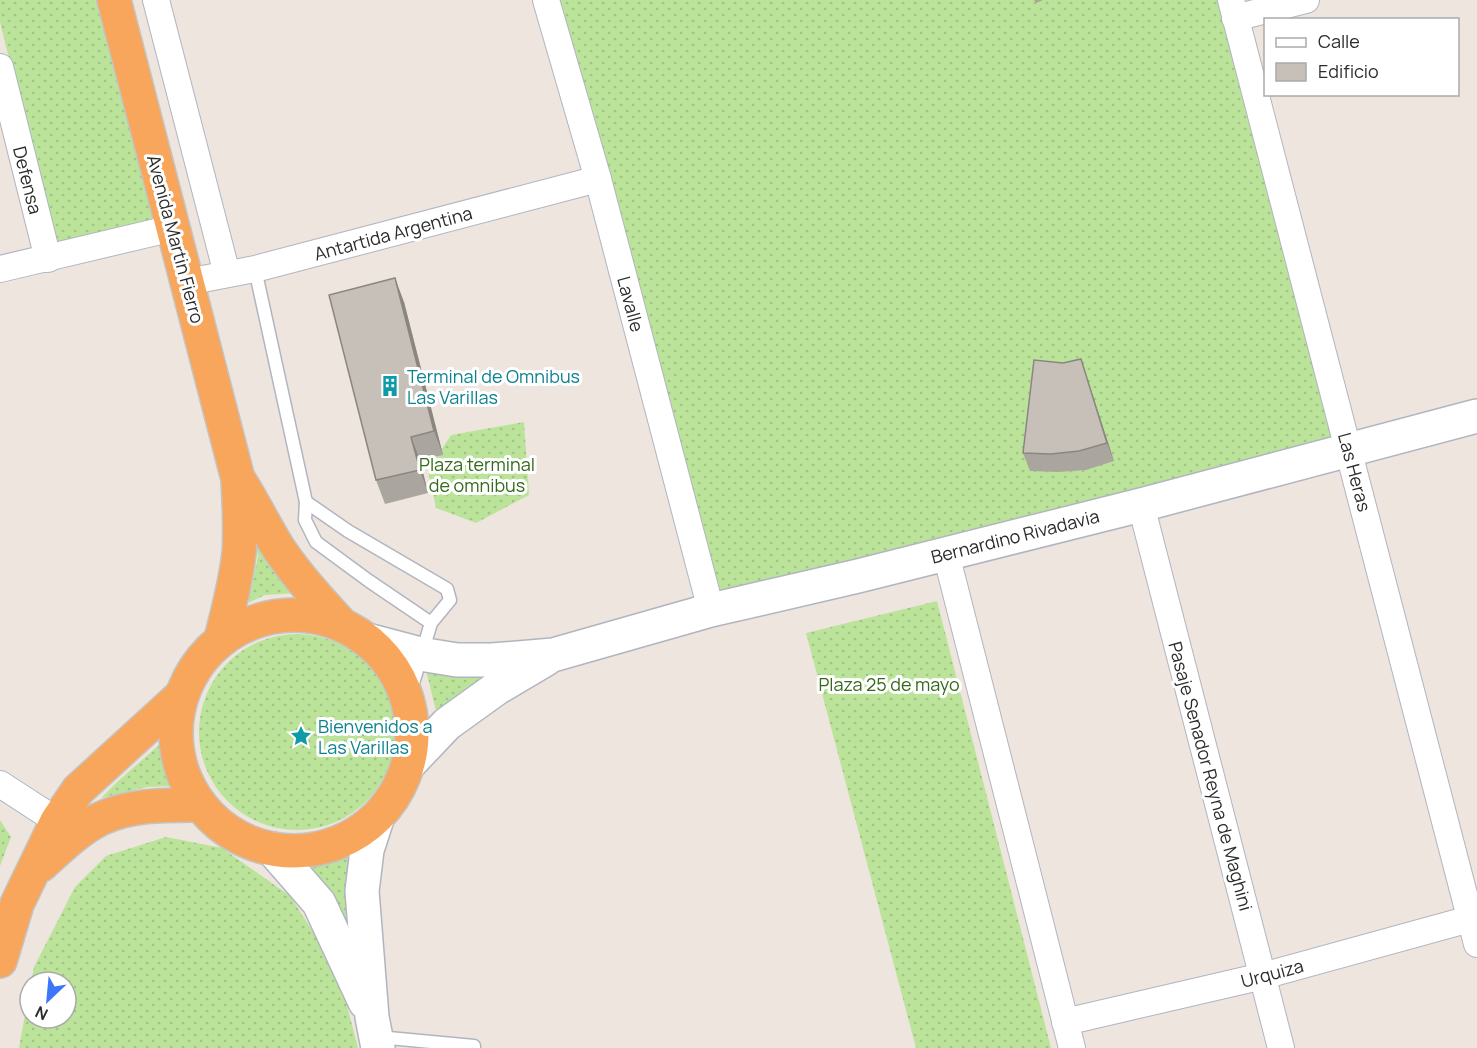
<svg xmlns="http://www.w3.org/2000/svg" width="1477" height="1048" viewBox="0 0 1477 1048" font-family="Manrope,sans-serif">
<style>
.grass{fill:url(#grass-dots)}
.lines{fill:none;stroke-linecap:round;stroke-linejoin:round}
.service-casing{stroke:#b1b5bf;stroke-width:15}
.minor-casing{stroke:#b1b5bf;stroke-width:28}
.secondary-casing{stroke:#b1b5bf;stroke-width:36}
.trunk-casing{stroke:#c4c4c4;stroke-width:36}
.service{stroke:#fff;stroke-width:12}
.minor{stroke:#fff;stroke-width:26}
.secondary{stroke:#fff;stroke-width:33}
.trunk{stroke:#f8a65b;stroke-width:33}
.wall{fill:#aaa59f}
.shaded-wall{fill:#8b8682}
.building{fill:#c6c0b9;stroke:#8b8682;stroke-width:1.5}
.labels{text-anchor:middle;dominant-baseline:central;stroke-width:6;stroke-linejoin:round;paint-order:stroke}
.street-label{font-size:18px;fill:#2b2b2b;stroke:#fff}
.culture-label{font-size:18px;fill:#0d838f;stroke:#fff;text-anchor:start}
.park-label{font-size:18px;fill:#346a1a;stroke:#fff}
</style>
<defs>
<pattern id="grass-dots" width="8" height="8" patternUnits="userSpaceOnUse" patternTransform="scale(1.5)"><rect width="8" height="8" fill="#bbe49a"/><path d="M2 2h.1M6 6h.1" fill="none" stroke="#a1c485" stroke-width="1.8" stroke-linecap="round"/></pattern>
</defs>
<rect width="100%" height="100%" fill="#ede5de"/>
<g class="grass">
<polygon points="0,0 105,0 164,221 55,246 0,22"/>
<polygon points="543,0 1232,0 1349,449 711,610"/>
<polygon points="524,422 529,495 476,523 436,508 428,470 451,435"/>
<polygon points="249,514 298,593 265,595 248,603 258,556"/>
<polygon points="937,601 1051,1048 916,1048 806,633"/>
<circle cx="297" cy="732" r="98"/>
<path d="M425 666 493 675C470 684 454 696 437 715Z"/>
<polygon points="159,745 164,766 173,786 147,787 101,798 116,783"/>
<polygon points="0,820 11,837 0,866"/>
<polygon points="166,837 222,848 290,896 321,944 346,1002 358,1048 19,1048 30,987 30,1018 66,1018 66,982 31,982 34,967 75,887 106,856"/>
<polygon points="351,848 345,881 355,950 295,863"/>
</g>
<g class="lines">
<defs>
<g id="service">
<polyline points="255,269 306,502 305,520 316,542 369,581 431,623"/>
<polyline points="306,502 348,531 447,589 450,600 431,623 408,700"/>
<polyline points="378,1037 474,1046 474,1048"/>
</g>
<g id="minor">
<polyline points="156,0 227,274"/>
<polyline points="546,0 598,179 711,610"/>
<polyline points="1231,0 1477,944"/>
<polyline points="1235,18 1306,0"/>
<polyline points="0,67 48,259"/>
<polyline points="0,269 173,228"/>
<polyline points="187,282 255,269 598,179"/>
<polyline points="1141,505 1281,1048"/>
<polyline points="946,554 1072,1048"/>
<polyline points="0,784 57,821"/>
<polyline points="1065,1022 1263,976 1477,917"/>
</g>
<g id="secondary">
<polyline points="367,640 420,654 457,660 492,660 553,655 711,610 858,576 1141,505 1477,416"/>
<polyline points="408,765 447,724 497,688 546,659"/>
<polyline points="378,816 367,850 362,891 372,1017 378,1048"/>
<polyline points="272,849 319,903 365,1002"/>
</g>
<g id="trunk">
<path d="M114 0 238 479C239 504 241 528 239 553 236 582 228 611 221 639"/>
<path d="M239 480C254 503 265 527 279 549 298 577 320 601 342 625"/>
<circle cx="294" cy="733" r="118"/>
<path d="M41 865C59 849 78 830 100 819 131 804 167 805 200 805"/>
<polyline points="0,961 17,904 57,821 78,790 181,696"/>
</g>
</defs>
<use href="#service" class="service-casing"/>
<use href="#minor" class="minor-casing"/>
<use href="#secondary" class="secondary-casing"/>
<use href="#trunk" class="trunk-casing"/>
<use href="#service" class="service"/>
<use href="#minor" class="minor"/>
<use href="#secondary" class="secondary"/>
<use href="#trunk" class="trunk"/>
</g>
<g class="wall">
<polygon points="1034,0 1043,0 1036,3"/>
<polygon points="404,302 443,455 420,460 428,493 385,504 376,480"/>
<polygon points="1087,378 1114,461 1086,470 1058,472 1030,471 1023,453"/>
</g>
<g class="shaded-wall">
<polygon points="395,278 404,302 443,455 434,431"/>
<polygon points="1081,359 1087,378 1114,461 1107,443"/>
<polygon points="411,437 420,460 428,493 420,470"/>
</g>
<g class="building">
<polygon points="395,278 434,431 411,437 420,470 376,480 329,295"/>
<polygon points="1081,359 1107,443 1079,451 1051,454 1023,453 1034,360 1063,363"/>
</g>
<defs>
<symbol id="building-bare" viewBox="-9 -9 18 18"><path d="M-4-6H4V6H1V3H-1V6H-4ZM-2.5-4.3h1.7v1.8h-1.7ZM.8-4.3h1.7v1.8H.8ZM-2.5-1h1.7V.8h-1.7ZM.8-1h1.7V.8H.8Z" fill="#0f9aa8" stroke="#fff" stroke-width="2.5" paint-order="stroke"/></symbol>
<symbol id="sight-bare" viewBox="-9 -9 18 18"><path d="M0-6L1.8-2.2L6-1.7L2.9 1.2L3.7 5.4L0 3.3L-3.7 5.4L-2.9 1.2L-6-1.7L-1.8-2.2Z" fill="#0f9aa8" stroke="#fff" stroke-width="2.5" paint-order="stroke"/></symbol>
</defs>
<g fill-rule="evenodd">
<use href="#building-bare" x="375" y="371" width="30" height="30"/>
<use href="#sight-bare" x="286" y="721" width="30" height="30"/>
</g>
<g class="labels">
<g class="street-label">
<text transform="translate(28 180) rotate(76)">Defensa</text>
<text transform="translate(393 233) rotate(-15)">Antartida Argentina</text>
<text transform="translate(176 239) rotate(75)">Avenida Martin Fierro</text>
<text transform="translate(631 304) rotate(75)">Lavalle</text>
<text transform="translate(1355 472) rotate(75)">Las Heras</text>
<text transform="translate(1015 536) rotate(-14)">Bernardino Rivadavia</text>
<text transform="translate(1211 776) rotate(75)">Pasaje Senador Reyna de Maghini</text>
<text transform="translate(1272 973) rotate(-15)">Urquiza</text>
</g>
<g class="culture-label">
<text x="407" y="376">Terminal de Omnibus<tspan x="407" dy="21">Las Varillas</tspan></text>
<text x="318" y="726">Bienvenidos a<tspan x="318" dy="21">Las Varillas</tspan></text>
</g>
<g class="park-label">
<text x="477" y="464">Plaza terminal<tspan x="477" dy="21">de omnibus</tspan></text>
<text x="889" y="684">Plaza 25 de mayo</text>
</g>
</g>
<rect x="1264" y="18" width="195" height="78" fill="#ffffff" stroke="#aaaaaa" stroke-width="1.5"/>
<rect x="1276" y="38" width="30" height="9" fill="#ffffff" stroke="#aaaaaa" stroke-width="1.5"/>
<text x="1318" y="48" font-size="18" fill="#2b2b2b">Calle</text>
<rect x="1276" y="63" width="30" height="18" fill="#c6c0b9" stroke="#aaaaaa" stroke-width="1.5"/>
<text x="1318" y="78" font-size="18" fill="#2b2b2b">Edificio</text>
<g transform="translate(48 1000) rotate(206)"><circle r="28" fill="#ffffff" stroke="#aaaaaa" stroke-width="1.5"/>
<path d="M0-4.5L10 22L0 15L-10 22Z" fill="#3d76fa"/>
<text y="-9" font-size="16" font-weight="bold" text-anchor="middle" fill="#2b2b2b">N</text>
</g>
</svg>
